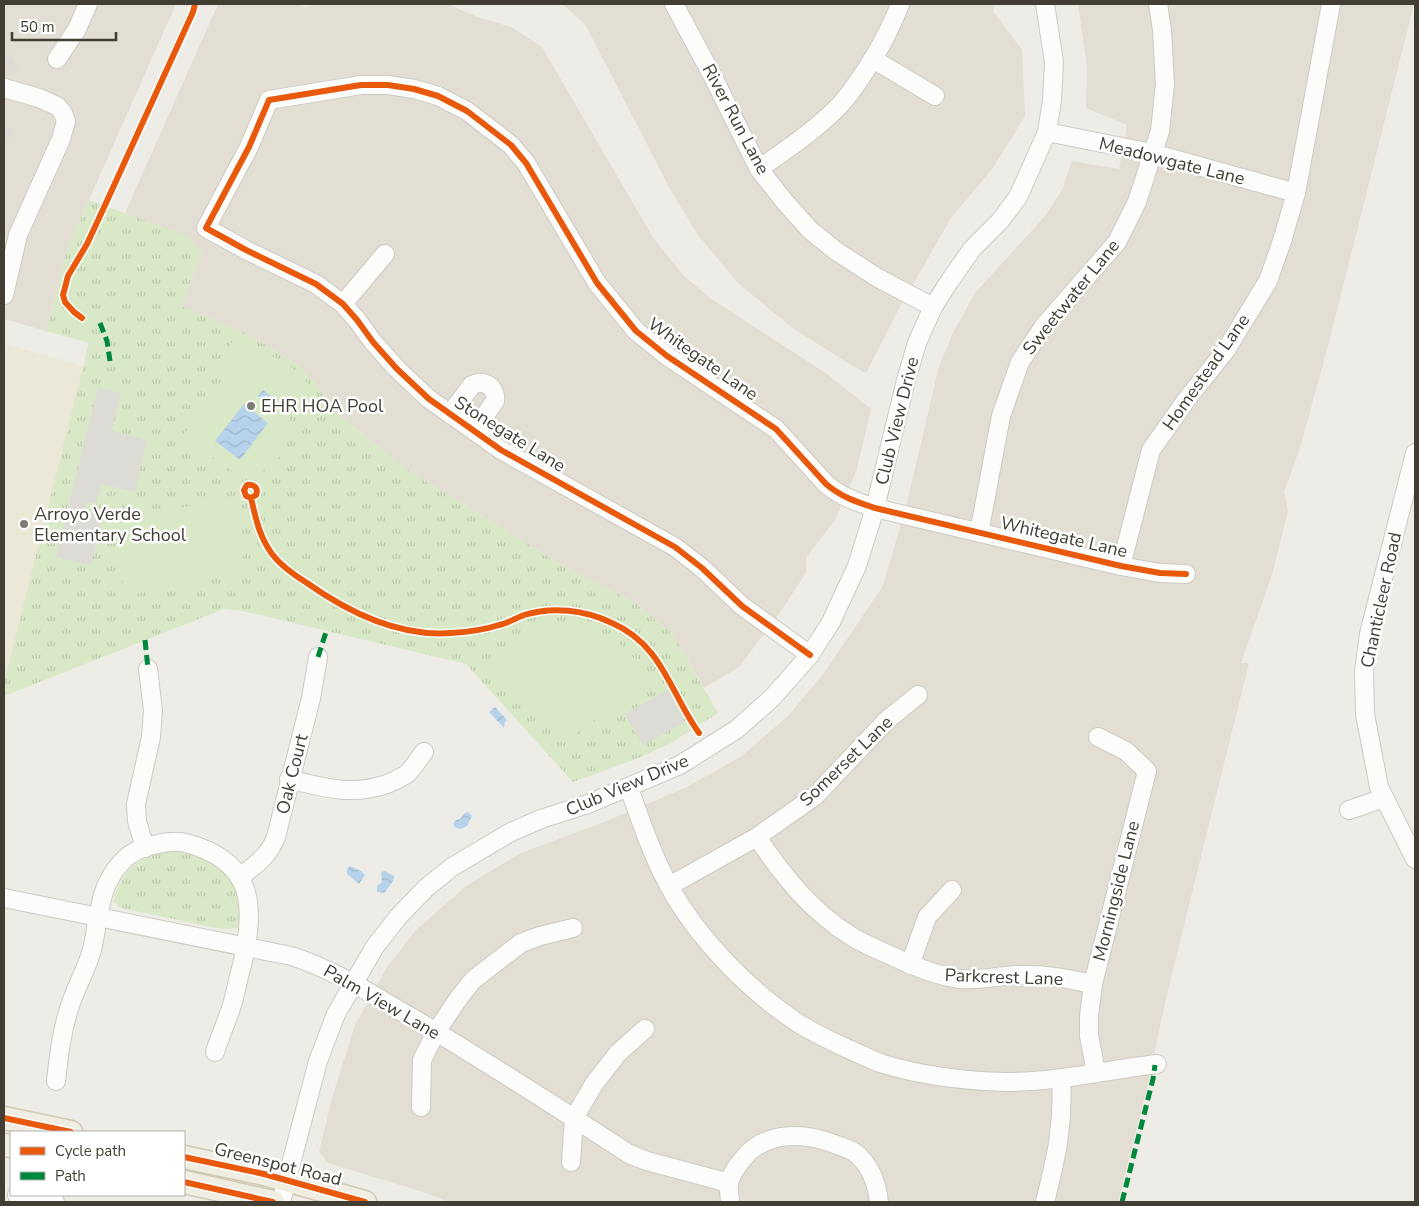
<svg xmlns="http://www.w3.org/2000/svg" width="1419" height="1206" viewBox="0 0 1419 1206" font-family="'Nunito Sans',sans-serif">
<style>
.residential{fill:#e2ded3}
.education{fill:#ece8d8}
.park{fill:url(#park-tufts)}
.pitch{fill:#d9e8c7}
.parking{fill:#dddbd6}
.water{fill:url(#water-waves)}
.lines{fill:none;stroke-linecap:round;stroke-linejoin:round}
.minor-casing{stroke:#cccac4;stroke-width:20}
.major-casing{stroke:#cfc9b4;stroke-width:25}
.minor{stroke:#fcfcfb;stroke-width:18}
.major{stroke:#f0ede2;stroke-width:22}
.quiet{stroke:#00873e;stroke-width:5;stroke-dasharray:10 5;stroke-linecap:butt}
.cycleway-casing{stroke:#fff;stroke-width:9}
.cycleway{stroke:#e8590c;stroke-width:6}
.poi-dot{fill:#7e7b72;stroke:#fff;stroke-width:2}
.labels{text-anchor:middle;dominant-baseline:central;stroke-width:5;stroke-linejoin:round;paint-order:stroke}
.street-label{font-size:18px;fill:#423e34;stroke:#fff}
.poi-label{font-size:18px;fill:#423e34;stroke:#fff;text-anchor:start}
</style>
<defs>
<pattern id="park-tufts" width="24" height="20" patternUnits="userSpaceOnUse" patternTransform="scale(1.25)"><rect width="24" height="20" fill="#d9e8c7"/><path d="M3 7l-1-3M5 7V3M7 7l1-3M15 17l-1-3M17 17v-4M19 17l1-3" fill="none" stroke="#bbc8ac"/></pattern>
<pattern id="water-waves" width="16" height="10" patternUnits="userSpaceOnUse" patternTransform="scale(1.25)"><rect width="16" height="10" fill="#b7d3eb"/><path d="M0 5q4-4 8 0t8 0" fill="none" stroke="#9fb6ca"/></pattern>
</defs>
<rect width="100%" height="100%" fill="#eeece6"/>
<g class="residential">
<polygon points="4,4 176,4 68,247 46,331 4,319"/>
<polygon points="218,4 297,4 306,7 319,4 447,4 475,16 511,27 542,47 654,239 683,275 710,298 827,374 871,409 856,472 835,520 806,558 806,573 781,611 739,667 704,688 672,633 635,603 560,564 403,467 332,409 316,384 297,364 247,334 181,306 202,252 193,243 125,213"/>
<polygon points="562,4 995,4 993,11 1022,50 1025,116 993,168 951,218 900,307 866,373 851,365 791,327 738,283 698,235 670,189 585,24"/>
<polygon points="1078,4 1414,4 1329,342 1300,448 1284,492 1288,511 1272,575 1241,663 1249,663 1166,998 1148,1084 1118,1202 449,1202 426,1193 328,1163 319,1152 332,1098 355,1025 387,967 416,930 466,886 521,853 604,822 685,788 742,756 788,716 824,673 883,586 908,499 939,366 953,333 975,293 1045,216 1062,190 1072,161 1119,169 1127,125 1086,108 1087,67"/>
</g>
<polygon class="education" points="4,344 83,366 4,683"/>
<g class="park">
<polygon points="89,200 190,237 193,243 202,252 181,306 247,334 297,364 316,384 332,409 403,467 560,564 635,603 672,633 718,713 671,743 641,757 573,782 466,664 243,611 224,609 4,696 4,683 89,343 46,331 68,247"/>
<path d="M173 850C200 854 218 859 233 882 236 889 240 897 240 905 241 912 240 920 239 928L221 929 121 908 113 902C123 868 139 856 173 850Z"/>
</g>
<g class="pitch">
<path d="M243 340 290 366 312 387C304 399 294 411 287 423 285 428 287 433 287 438 285 461 262 473 243 479L183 436 226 373 224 354 232 342Z"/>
<polygon points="225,499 232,502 245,567 240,574 135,594 124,588 113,528 119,520"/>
<polygon points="572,625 616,640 651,676 571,738 556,736 485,664 524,631"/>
</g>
<g class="parking">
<polygon points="11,55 18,70 8,75 4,65 4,58"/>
<polygon points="4,126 13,130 4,150"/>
<polygon points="98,388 121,393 112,430 147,440 135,492 101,484 96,503 87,503 85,511 103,517 91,565 56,557"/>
<polygon points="668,690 685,722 643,745 625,714"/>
</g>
<g class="water">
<polygon points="263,390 276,400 271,406 258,396"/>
<polygon points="244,404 268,423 240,460 215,441"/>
<polygon points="495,707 507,720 505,722 504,728 489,712"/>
<polygon points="468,812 472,816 467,826 461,829 456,828 453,824 456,820 460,819 465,813"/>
<polygon points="350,866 361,871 365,875 359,884 347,874 347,869"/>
<path d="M385 871 394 876C395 882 388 886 386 891L384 893 377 892V886L382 882 381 872Z"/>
</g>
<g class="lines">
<defs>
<g id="minor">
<polyline points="674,4 713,77 759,169 785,202 810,230 836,251 878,278 933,307"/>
<polyline points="57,59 77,29 88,4"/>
<polyline points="873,59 935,96"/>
<polyline points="4,88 39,98 57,106 63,113 66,121 61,139 18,235 4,295"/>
<polyline points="1047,132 1152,153 1296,193"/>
<path d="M759 169C787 149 816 130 840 105 856 87 869 66 881 45 888 32 895 18 900 4"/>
<polyline points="343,304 385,254"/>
<path d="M450 414 472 385C484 379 497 387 495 401L474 431"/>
<polyline points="1415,453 1369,634 1364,671 1365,714 1379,787 1415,859"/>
<polyline points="979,533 1001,416 1020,362 1044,326 1117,242 1137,202 1160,131 1165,84 1162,30 1158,4"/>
<polyline points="1121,566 1151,450 1187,399 1226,350 1268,281 1282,241 1296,193 1331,4"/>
<path d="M810 655 742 606 702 568 675 547 501 450 429 399 397 369 373 342 357 320 343 304 316 284 246 250 206 228 249 147 269 100 361 85H388L414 89 438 96 467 111 511 145 526 163 597 283 636 331 667 356 776 429 826 484C841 497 857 502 875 508L1121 566 1160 573 1186 574"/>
<path d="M289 779C324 788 353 796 387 784 394 781 403 777 408 773 414 767 419 758 424 752"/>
<path d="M629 788C641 821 652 855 669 886 698 939 750 992 801 1025 818 1035 837 1044 855 1052 864 1056 874 1061 883 1064 923 1076 965 1081 1006 1082 1057 1082 1107 1070 1157 1064"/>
<polyline points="1349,810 1384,798"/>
<path d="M757 837C783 876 811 911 851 936 864 944 878 950 892 956 913 966 937 976 960 979 981 981 1001 975 1021 975 1046 974 1069 979 1093 984"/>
<polyline points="145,848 137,821 136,804 151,737 153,710 148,669"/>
<path d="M240 877C255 865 269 856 276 837L311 698 318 657"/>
<polyline points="669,886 757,837 815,796 887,720 918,695"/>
<path d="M4 898 291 956C333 969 371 994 409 1016 484 1060 557 1107 629 1154L647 1161 729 1183"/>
<polyline points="910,965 927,917 952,890"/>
<polyline points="1096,1072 1089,1036 1089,1016 1093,984 1147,771 1126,751 1098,737"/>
<path d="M56 1081C59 1054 62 1028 71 1003 77 985 87 968 92 950 99 920 98 888 120 864 123 861 127 856 131 854 142 846 173 839 186 843 254 861 256 905 242 965 238 978 236 992 232 1005 227 1021 220 1036 215 1052"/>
<polyline points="421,1107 422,1060 436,1032 458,999 473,980 521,943 540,936 573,928"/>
<polyline points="571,1162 574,1118 594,1084 618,1053 645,1029"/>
<polyline points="17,1195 55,1202"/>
<polyline points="281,1202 318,1061 336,1014 374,948 398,917 426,888 452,867 511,832 541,819 588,804 680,765 737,729 772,698 810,655 831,622 857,566 875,508 906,380 917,343 933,307 949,282 972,249 1000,221 1018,197 1047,132 1052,100 1054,62 1045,4"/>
<path d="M730 1202C730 1196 728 1189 729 1183 731 1175 737 1166 742 1160 765 1130 805 1132 837 1145 842 1147 849 1149 854 1152 870 1164 877 1184 879 1202"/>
<path d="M1045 1202C1056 1158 1064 1125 1061 1078"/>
</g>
<g id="major">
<polyline points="4,1118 71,1132"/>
<polyline points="4,1145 11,1146"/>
<polyline points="184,1157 264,1174 365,1202"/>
<polyline points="184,1182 273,1202"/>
</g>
</defs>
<use href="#minor" class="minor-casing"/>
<use href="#major" class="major-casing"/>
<use href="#minor" class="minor"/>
<use href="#major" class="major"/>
<g class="quiet">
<polyline points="100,323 107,341 110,361"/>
<polyline points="145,640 148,669"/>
<polyline points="318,657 326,632"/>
<polyline points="1122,1202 1153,1079 1155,1065"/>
</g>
<defs>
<g id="cycleway">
<polyline points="82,318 74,312 65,302 63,295 68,276 87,244 106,203 193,12 195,4"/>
<path d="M251 498 246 496 244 490 247 485C254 484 259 488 256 495L251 498C256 519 259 536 272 554 281 566 294 575 307 583 348 612 399 637 451 633 467 632 484 630 499 625 508 623 516 618 524 615 553 606 585 610 612 623 663 645 670 693 699 733"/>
<path d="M810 655 742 606 702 568 675 547 501 450 429 399 397 369 373 342 357 320 343 304 316 284 246 250 206 228 249 147 269 100 361 85H388L414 89 438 96 467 111 511 145 526 163 597 283 636 331 667 356 776 429 826 484C841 497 857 502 875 508L1121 566 1160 573 1186 574"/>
<polyline points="4,1118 71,1132"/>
<polyline points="184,1157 264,1174 365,1202"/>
<polyline points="184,1182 273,1202"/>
</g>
</defs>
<use href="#cycleway" class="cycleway-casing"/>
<use href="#cycleway" class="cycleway"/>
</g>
<g class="poi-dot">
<circle cx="251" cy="406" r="5"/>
<circle cx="24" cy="524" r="5"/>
</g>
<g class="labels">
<g class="street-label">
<text transform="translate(736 119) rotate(62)">River Run Lane</text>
<text transform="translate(1172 161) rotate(14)">Meadowgate Lane</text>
<text transform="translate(1071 297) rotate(-51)">Sweetwater Lane</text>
<text transform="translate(703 359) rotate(35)">Whitegate Lane</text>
<text transform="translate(1206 372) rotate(-55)">Homestead Lane</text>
<text transform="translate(897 421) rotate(-76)">Club View Drive</text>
<text transform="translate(510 434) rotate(32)">Stonegate Lane</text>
<text transform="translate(1064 537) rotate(13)">Whitegate Lane</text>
<text transform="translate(1381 600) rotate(-78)">Chanticleer Road</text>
<text transform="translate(846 761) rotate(-44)">Somerset Lane</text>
<text transform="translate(292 774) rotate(-76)">Oak Court</text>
<text transform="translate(627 785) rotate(-23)">Club View Drive</text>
<text transform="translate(1116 891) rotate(-76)">Morningside Lane</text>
<text transform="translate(1004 977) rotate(2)">Parkcrest Lane</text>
<text transform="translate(382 1002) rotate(30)">Palm View Lane</text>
<text transform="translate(278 1164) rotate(14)">Greenspot Road</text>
</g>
<g class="poi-label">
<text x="261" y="406">EHR HOA Pool</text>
<text x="34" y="514">Arroyo Verde<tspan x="34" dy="21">Elementary School</tspan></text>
</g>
</g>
<rect width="1419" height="1206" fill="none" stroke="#423e34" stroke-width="10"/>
<rect x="10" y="1131" width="175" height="65" fill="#ffffff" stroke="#b3b2ae"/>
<rect x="20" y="1147" width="25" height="8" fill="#e8590c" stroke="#b3b2ae"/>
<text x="55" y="1156" font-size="15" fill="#423e34">Cycle path</text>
<rect x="20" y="1172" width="25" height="8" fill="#00873e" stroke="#b3b2ae"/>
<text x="55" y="1181" font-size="15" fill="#423e34">Path</text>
<path d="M12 32v8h104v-8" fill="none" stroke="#423e34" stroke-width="2.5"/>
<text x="20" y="32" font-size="15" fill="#423e34" stroke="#ffffff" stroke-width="4" paint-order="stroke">50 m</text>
</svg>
